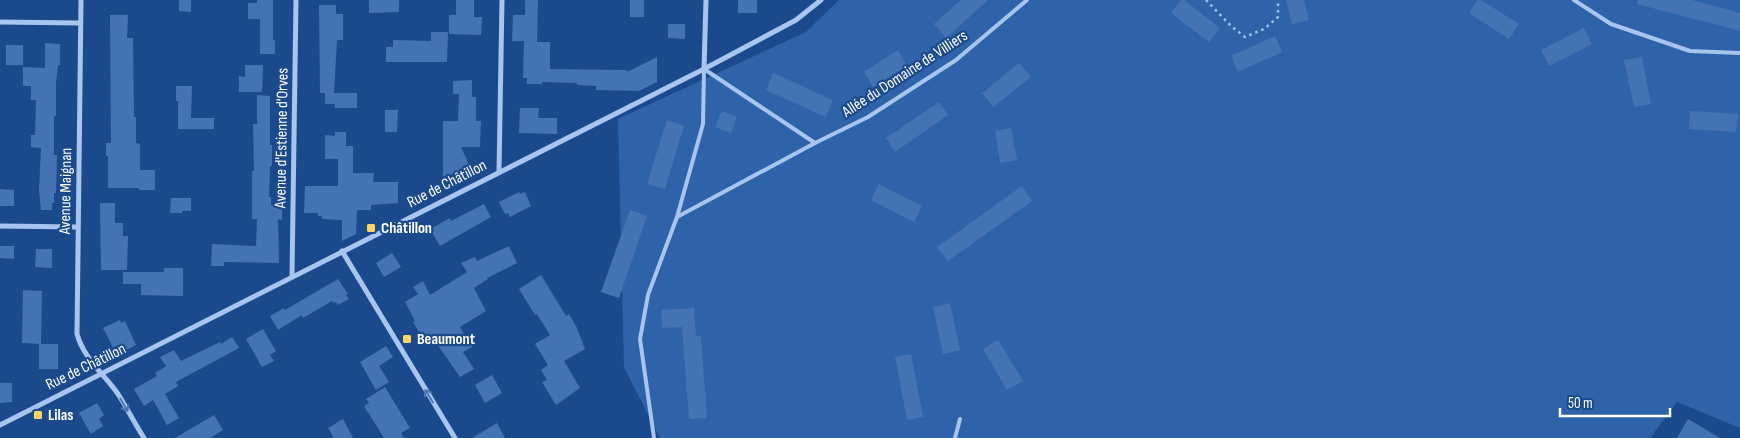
<svg xmlns="http://www.w3.org/2000/svg" width="1740" height="438" viewBox="0 0 1740 438" font-family="'Sofia Sans Condensed',sans-serif">
<style>
.green{fill:#2e63aa}
.building{fill:#4473b4}
.lines{fill:none;stroke-linecap:round;stroke-linejoin:round}
.path{stroke:#a7c5ed;stroke-width:2.5;stroke-dasharray:2.5 4;stroke-linecap:butt}
.lane{stroke:#a7c5ed;stroke-width:4}
.street{stroke:#a7c5ed;stroke-width:5}
.oneway{stroke:#4c75ae}
.poi-dot{fill:#fed564;stroke:#1b4a8c;stroke-width:2}
.labels{text-anchor:middle;dominant-baseline:central;stroke-width:4.5;stroke-linejoin:round;paint-order:stroke}
.street-label{font-size:16px;fill:#fff;stroke:#1b4a8c}
.poi-label{font-size:16px;font-weight:bold;fill:#fff;stroke:#1b4a8c;text-anchor:start}
</style>
<rect width="100%" height="100%" fill="#1b4a8c"/>
<polygon class="green" points="839,0 1740,0 1740,428 1677,402 1650,438 660,438 624,367 618,119 806,32"/>
<g class="building">
<polygon points="179,0 191,0 191,12 179,11"/>
<polygon points="257,0 273,0 273,40 275,40 275,54 260,54 260,19 248,19 248,3 257,3"/>
<polygon points="369,0 399,0 399,12 369,13"/>
<polygon points="456,0 474,0 474,17 482,17 481,35 449,34 449,15 456,15"/>
<polygon points="525,0 538,0 537,42 550,42 550,69 627,70 627,72 657,57 657,82 639,91 596,90 596,86 578,85 576,83 542,82 542,84 527,84 527,78 523,78 524,41 512,41 513,15 525,15"/>
<rect x="630" y="0" width="14" height="17"/>
<rect x="738" y="0" width="19" height="13"/>
<polygon points="961,0 988,0 946,38 934,24"/>
<polygon points="1181,0 1184,0 1220,28 1209,42 1171,13"/>
<polygon points="1286,0 1304,0 1309,20 1292,24"/>
<polygon points="1477,0 1481,0 1519,24 1509,39 1469,13"/>
<polygon points="1638,0 1692,0 1740,13 1740,31 1637,4"/>
<polygon points="319,5 336,5 336,14 343,14 343,40 337,40 334,93 329,93 357,93 357,108 335,108 335,104 325,104 325,93 320,93"/>
<polygon points="110,15 128,15 127,38 133,38 134,117 136,117 136,143 140,144 140,170 155,170 155,190 139,190 139,188 108,188 108,156 106,156 106,143 111,143"/>
<polygon points="668,24 685,24 685,39 668,38"/>
<polygon points="1584,28 1592,44 1549,66 1541,50"/>
<polygon points="431,32 448,32 447,62 386,62 386,47 393,47 393,40 431,41"/>
<polygon points="1275,36 1282,52 1238,72 1231,56"/>
<polygon points="45,43 60,44 60,65 58,65 56,83 56,116 54,116 54,155 57,155 56,193 54,193 54,203 52,203 52,210 41,210 39,191 41,148 31,147 31,135 35,135 36,100 31,100 31,86 23,86 23,67 45,68"/>
<rect x="6" y="45" width="17" height="20"/>
<polygon points="898,50 907,66 873,87 864,72"/>
<polygon points="1642,57 1651,104 1634,107 1624,60"/>
<polygon points="1019,63 1031,77 993,107 982,93"/>
<polygon points="245,65 263,65 262,92 239,92 239,76 245,77"/>
<polygon points="773,73 833,100 826,117 766,90"/>
<polygon points="472,80 472,97 476,97 476,121 481,121 480,147 461,147 470,167 443,178 443,121 458,121 459,94 453,94 453,81"/>
<polygon points="176,86 192,86 191,118 214,118 214,129 178,129 178,101 176,101"/>
<polygon points="257,95 270,96 270,145 272,145 272,166 270,166 269,197 271,197 271,205 282,205 282,220 278,219 279,263 224,262 224,266 211,266 212,244 256,246 257,219 252,219 252,171 254,171 253,124 257,124"/>
<polygon points="939,102 948,115 895,152 886,138"/>
<polygon points="520,108 539,108 538,118 557,118 557,134 519,133"/>
<polygon points="385,110 398,110 397,132 385,132"/>
<polygon points="722,111 737,117 731,133 715,127"/>
<polygon points="1690,111 1738,114 1736,132 1689,129"/>
<polygon points="667,120 684,126 665,189 647,184"/>
<polygon points="1011,128 1017,160 1000,163 995,131"/>
<polygon points="335,132 346,132 346,146 353,146 353,173 374,173 373,182 398,182 398,203 371,205 371,210 357,210 356,234 342,241 342,220 322,219 322,216 318,216 318,213 304,213 305,186 338,186 338,159 325,159 325,135 335,136"/>
<polygon points="879,184 922,206 914,222 871,200"/>
<polygon points="1022,186 1032,201 948,261 937,247"/>
<polygon points="0,189 14,190 14,206 0,206"/>
<polygon points="519,192 520,194 525,192 531,206 510,217 508,213 505,214 499,202"/>
<polygon points="171,198 191,198 191,211 182,211 182,213 170,213"/>
<polygon points="100,203 115,203 115,223 123,223 123,236 128,236 127,270 101,270"/>
<polygon points="484,204 491,217 440,246 430,229 450,218 451,221"/>
<polygon points="630,210 647,216 619,298 601,292"/>
<polygon points="0,246 14,246 14,259 0,258"/>
<polygon points="509,246 517,263 487,278 488,279 474,288 486,311 460,327 472,347 463,352 474,369 460,377 435,341 427,346 413,322 415,321 405,302 418,294 413,287 423,281 430,295 467,272 461,263 475,257 477,261"/>
<polygon points="36,249 52,249 52,268 35,267"/>
<polygon points="392,253 401,267 384,277 376,263"/>
<polygon points="164,268 183,268 183,296 141,295 141,284 123,284 123,272 164,272"/>
<polygon points="541,275 566,316 569,314 577,328 585,349 564,361 580,388 556,405 542,382 547,380 541,370 548,365 535,344 550,335 537,314 535,315 519,289"/>
<polygon points="338,279 348,294 346,295 349,299 338,305 336,302 334,303 332,301 303,318 302,315 278,330 270,316 284,308 285,310"/>
<polygon points="23,290 42,291 41,344 22,343"/>
<polygon points="950,303 960,350 943,354 933,307"/>
<polygon points="694,308 696,336 701,336 707,418 689,419 682,327 662,328 661,310"/>
<polygon points="120,320 121,323 125,321 136,345 117,355 103,328"/>
<polygon points="263,329 276,351 270,355 274,361 262,367 246,339"/>
<polygon points="232,337 239,348 176,382 178,386 165,394 179,418 167,425 153,400 144,406 134,389 157,376 155,373 166,366 160,357 174,350 181,361 220,342 221,344"/>
<polygon points="998,340 1023,381 1007,390 983,349"/>
<rect x="39" y="344" width="19" height="25"/>
<polygon points="386,346 393,357 379,366 389,382 376,390 360,362"/>
<polygon points="911,354 923,417 907,420 895,357"/>
<polygon points="492,375 502,393 485,403 475,385"/>
<polygon points="0,383 12,383 12,402 0,403"/>
<polygon points="385,387 410,428 401,433 404,438 384,438 364,406 369,403 366,399"/>
<polygon points="97,403 104,415 99,419 103,426 91,434 79,413"/>
<polygon points="214,415 223,430 210,438 175,438"/>
<polygon points="343,419 353,438 334,438 328,428"/>
<polygon points="1688,419 1720,438 1677,438"/>
<polygon points="497,423 505,438 472,438"/>
</g>
<g class="lines">
<polyline class="path" points="1206,0 1231,26 1245,37 1264,29 1278,17 1278,1"/>
<g class="lane">
<polyline points="1574,0 1611,24 1690,51 1740,53"/>
<polyline points="704,69 815,143"/>
<polyline points="677,217 703,124 704,69"/>
<polyline points="654,438 640,339 648,295 677,217 815,143 868,117 956,60 1027,0"/>
<polyline points="955,438 960,419"/>
</g>
<g class="street">
<path d="M81 0 77 334C84 359 104 374 118 394 127 408 135 424 144 438"/>
<polyline points="0,22 80,23"/>
<polyline points="704,69 706,0"/>
<polyline points="499,172 502,0"/>
<polyline points="0,226 78,227"/>
<polyline points="342,251 455,438"/>
<polyline points="292,277 296,0"/>
<polyline points="0,425 704,69 796,20 821,0"/>
</g>
</g>
<defs><path id="oneway-shaft" d="M-6 0H5M1.5-3L5.5 0L1.5 3" fill="none" stroke-width="1.6" stroke-linecap="round" stroke-linejoin="round" transform="scale(1.25)"/></defs>
<g class="oneway">
<use href="#oneway-shaft" transform="translate(429 396) rotate(-121)"/>
<use href="#oneway-shaft" transform="translate(124 405) rotate(60)"/>
</g>
<g class="poi-dot">
<rect x="366" y="223" width="10" height="10" rx="2.5"/>
<rect x="402" y="334" width="10" height="10" rx="2.5"/>
<rect x="33" y="410" width="10" height="10" rx="2.5"/>
</g>
<g class="labels">
<g class="street-label">
<text transform="translate(905 74) rotate(-33)">Allée du Domaine de Villiers</text>
<text transform="translate(282 138) rotate(-89)">Avenue d'Estienne d'Orves</text>
<text transform="translate(447 184) rotate(-27)">Rue de Châtillon</text>
<text transform="translate(66 191) rotate(-89)">Avenue Maignan</text>
<text transform="translate(86 367) rotate(-26)">Rue de Châtillon</text>
</g>
<g class="poi-label">
<text x="381" y="228">Châtillon</text>
<text x="417" y="339">Beaumont</text>
<text x="48" y="415">Lilas</text>
</g>
</g>
<path d="M1560 408v8h110v-8" fill="none" stroke="#ffffff" stroke-width="2.5"/>
<text x="1568" y="408" font-size="15" fill="#ffffff" stroke="#1b4a8c" stroke-width="4" paint-order="stroke">50 m</text>
</svg>
